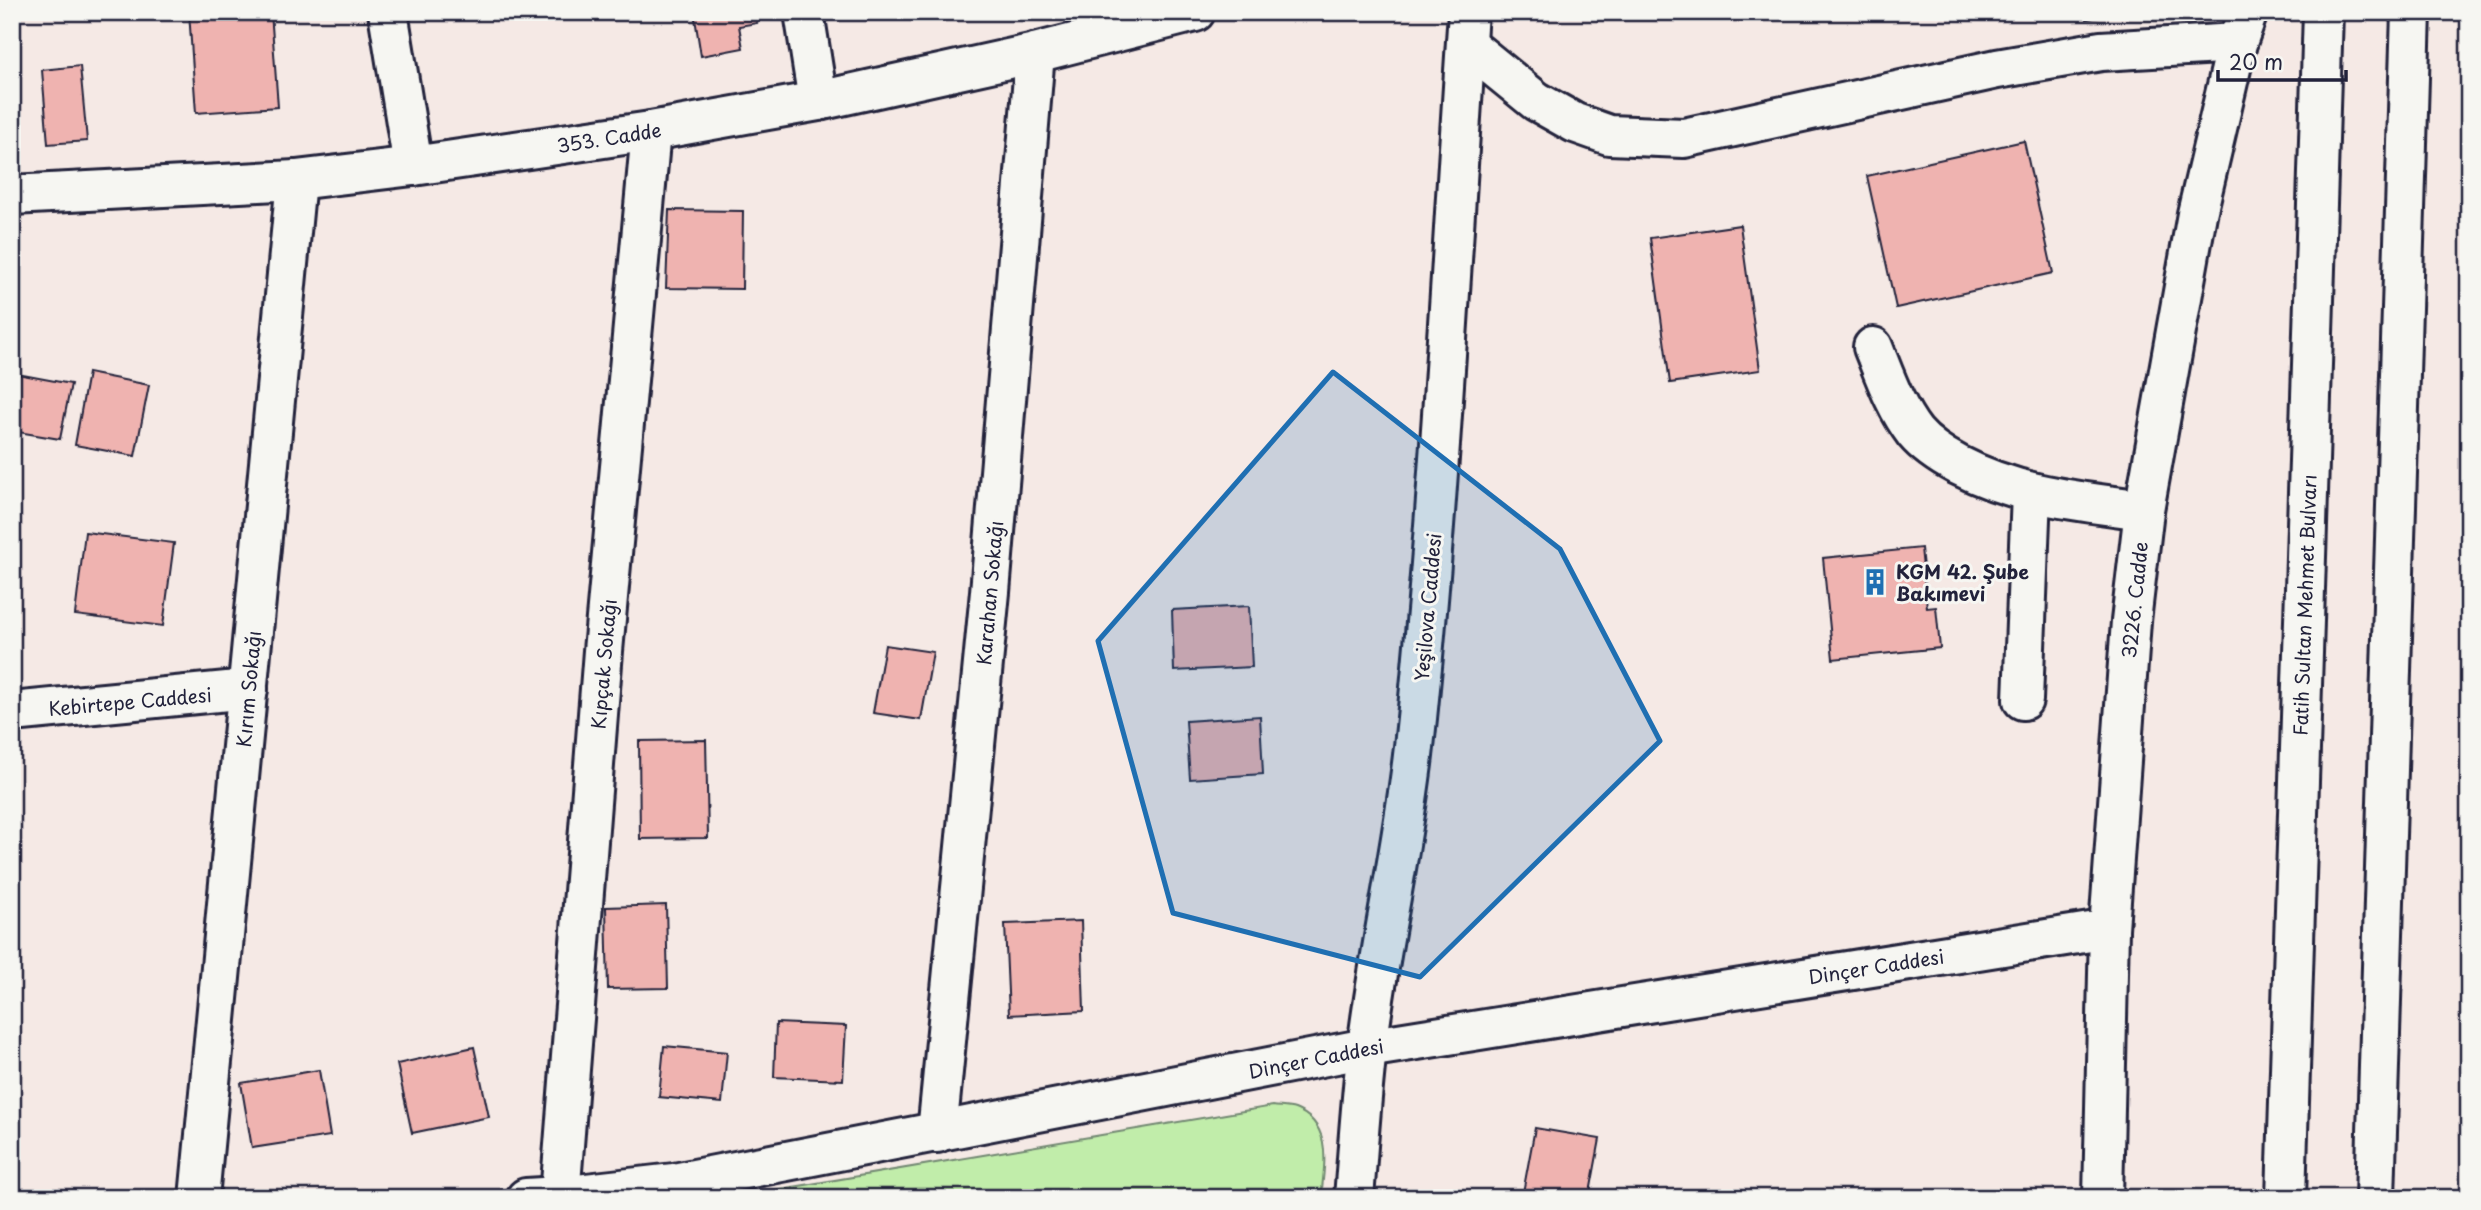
<svg xmlns="http://www.w3.org/2000/svg" width="2481" height="1210" viewBox="0 0 2481 1210" font-family="'Playpen Sans',sans-serif">
<style>
.green{fill:#c1edaa;stroke:#728872;stroke-width:2}
.building{fill:#efb3b0;stroke:#22223b;stroke-width:2}
.lines{fill:none;stroke-linecap:round;stroke-linejoin:round}
.minor-casing{stroke:#22223b;stroke-width:44}
.highway-casing{stroke:#22223b;stroke-width:44}
.minor{stroke:#f6f6f2;stroke-width:38}
.highway{stroke:#f6f6f2;stroke-width:38}
.marked{fill:#1f6fb2;fill-opacity:0.2;stroke:#1f6fb2;stroke-width:5;stroke-linejoin:round}
.labels{text-anchor:middle;dominant-baseline:central;stroke-width:6;stroke-linejoin:round;paint-order:stroke}
.street-label{font-size:19px;fill:#22223b;stroke:#f6f6f2}
.poi-label{font-size:19px;font-weight:bold;fill:#22223b;stroke:#f6f6f2;text-anchor:start}
</style>
<rect width="100%" height="100%" fill="#f5e9e5"/>
<filter id="ink" filterUnits="userSpaceOnUse"><feTurbulence type="fractalNoise" baseFrequency=".0143" numOctaves="2"/><feDisplacementMap in="SourceGraphic" scale="14" xChannelSelector="R" yChannelSelector="G"/><feConvolveMatrix kernelMatrix="1 2 1 2 8 2 1 2 1" color-interpolation-filters="sRGB"/></filter>
<g filter="url(#ink)">
<path class="green" d="M1273 1106C1279 1107 1288 1107 1295 1109 1334 1124 1324 1166 1321 1198H728Z"/>
<g class="building">
<polygon points="189,12 271,12 278,107 196,113"/>
<polygon points="694,12 755,12 757,23 739,26 743,48 701,56"/>
<polygon points="2086,12 2131,12 2087,19"/>
<polygon points="80,66 87,141 48,144 42,70"/>
<polygon points="2024,141 2053,273 1896,308 1867,176"/>
<polygon points="669,210 743,211 742,289 666,288"/>
<polygon points="1740,225 1760,370 1670,383 1650,238"/>
<polygon points="12,373 71,384 60,439 12,431"/>
<polygon points="88,373 149,385 135,456 75,445"/>
<polygon points="85,532 174,543 163,626 75,615"/>
<polygon points="1921,548 1927,608 1936,607 1940,648 1833,659 1823,558"/>
<polygon points="1249,606 1252,667 1174,671 1172,610"/>
<polygon points="885,645 933,652 921,720 873,713"/>
<polygon points="1260,716 1263,774 1190,779 1186,721"/>
<polygon points="706,740 708,838 640,839 639,741"/>
<polygon points="666,905 668,988 608,989 606,907"/>
<polygon points="1081,921 1084,1011 1009,1015 1005,924"/>
<polygon points="776,1023 846,1026 843,1080 774,1077"/>
<polygon points="664,1046 727,1052 722,1103 659,1097"/>
<polygon points="474,1047 489,1117 412,1133 397,1064"/>
<polygon points="319,1070 330,1136 252,1148 241,1083"/>
<polygon points="1535,1128 1600,1139 1589,1198 1522,1198"/>
</g>
<g class="lines">
<defs>
<g id="minor">
<polyline points="388,12 413,166"/>
<polyline points="804,12 818,101"/>
<polyline points="1466,44 1536,101 1575,123 1609,135 1684,138 1997,69 2101,51 2237,43"/>
<polyline points="12,195 296,180 413,166 651,131 818,101 1035,53 1195,12"/>
<path d="M1873 347C1885 377 1895 407 1915 433 1926 446 1943 457 1958 465 2017 496 2079 501 2144 510"/>
<polyline points="2023,700 2031,493"/>
<polyline points="12,712 248,689"/>
<polyline points="937,1133 990,592 1035,53"/>
<polyline points="560,1196 603,651 651,131"/>
<polyline points="199,1198 296,180"/>
<polyline points="526,1198 560,1196 674,1183 1367,1048 2109,929"/>
<path d="M1354 1198C1358 1148 1361 1098 1367 1049 1379 948 1403 848 1414 747 1440 503 1451 257 1468 12"/>
<polyline points="2103,1198 2109,929 2131,621 2144,510 2197,214 2237,43 2248,12"/>
</g>
<g id="highway">
<polyline points="2286,1198 2323,12"/>
<polyline points="2375,1198 2411,12"/>
</g>
</defs>
<use href="#minor" class="minor-casing"/>
<use href="#highway" class="highway-casing"/>
<use href="#minor" class="minor"/>
<use href="#highway" class="highway"/>
</g>
</g>
<path class="marked" d="M1333 372 1560 549 1660 741 1420 977 1173 913 1098 641Z"/>
<defs>
<symbol id="building-bare" viewBox="-9 -9 18 18"><path d="M-4-6H4V6H1V3H-1V6H-4ZM-2.5-4.3h1.7v1.8h-1.7ZM.8-4.3h1.7v1.8H.8ZM-2.5-1h1.7V.8h-1.7ZM.8-1h1.7V.8H.8Z" fill="#1f6fb2" stroke="#f6f6f2" stroke-width="2.5" paint-order="stroke"/></symbol>
</defs>
<g fill-rule="evenodd">
<use href="#building-bare" x="1856" y="563" width="38" height="38"/>
</g>
<g class="labels">
<g class="street-label">
<text transform="translate(609 137) rotate(-9)">353. Cadde</text>
<text transform="translate(989 593) rotate(-85)">Karahan Sokağı</text>
<text transform="translate(2134 600) rotate(-84)">3226. Cadde</text>
<text transform="translate(2304 605) rotate(-88)">Fatih Sultan Mehmet Bulvarı</text>
<text transform="translate(1427 607) rotate(-85)">Yeşilova Caddesi</text>
<text transform="translate(603 664) rotate(-85)">Kıpçak Sokağı</text>
<text transform="translate(248 689) rotate(-85)">Kırım Sokağı</text>
<text transform="translate(130 701) rotate(-5)">Kebirtepe Caddesi</text>
<text transform="translate(1876 966) rotate(-9)">Dinçer Caddesi</text>
<text transform="translate(1316 1058) rotate(-11)">Dinçer Caddesi</text>
</g>
<g class="poi-label">
<text x="1896" y="571">KGM 42. Şube<tspan x="1896" dy="22">Bakımevi</tspan></text>
</g>
</g>
<rect width="2481" height="1210" fill="none" stroke="#f6f6f2" stroke-width="42"/>
<rect x="21" y="21" width="2439" height="1168" fill="none" stroke="#22223b" stroke-width="2.5" filter="url(#ink)"/>
<path d="M2218 70v10h128v-10" fill="none" stroke="#22223b" stroke-width="3.5"/>
<text x="2229" y="70" font-size="21" fill="#22223b" stroke="#f6f6f2" stroke-width="5" paint-order="stroke">20 m</text>
</svg>
